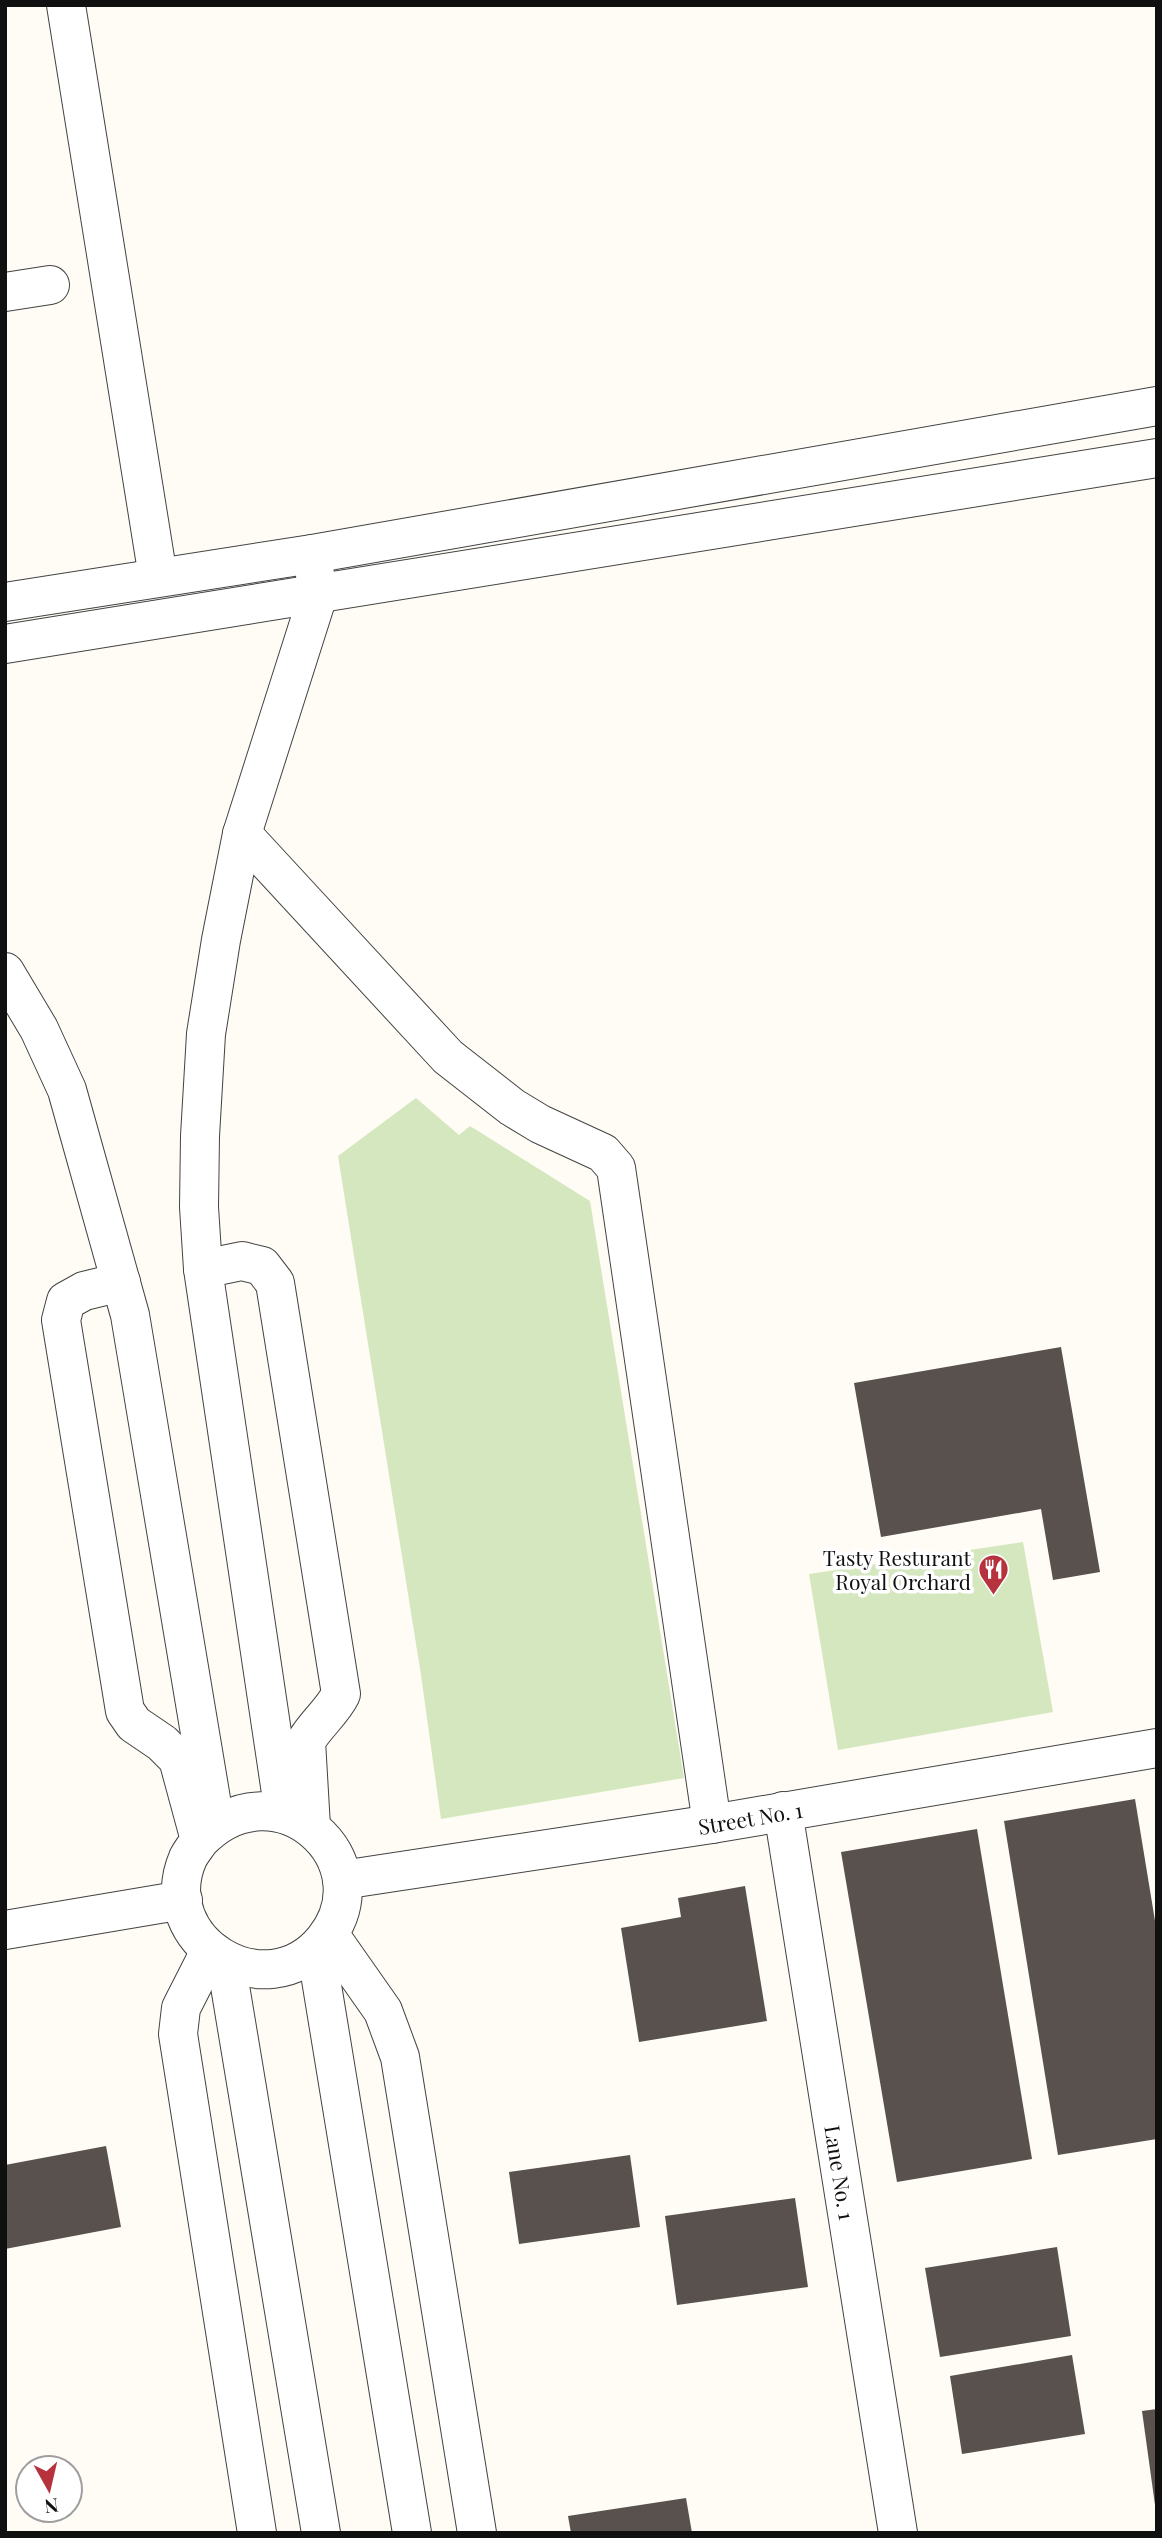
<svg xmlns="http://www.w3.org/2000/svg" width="1162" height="2538" viewBox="0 0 1162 2538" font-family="'Playfair Display',serif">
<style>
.green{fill:#d5e7bf}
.building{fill:#58514d}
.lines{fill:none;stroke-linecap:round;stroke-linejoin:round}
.minor-casing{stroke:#434343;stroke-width:40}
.minor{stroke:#fff;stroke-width:38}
.labels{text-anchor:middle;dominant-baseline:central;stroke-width:7;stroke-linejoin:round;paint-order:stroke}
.poi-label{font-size:21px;fill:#101010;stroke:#fff;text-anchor:end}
.street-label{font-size:21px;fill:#101010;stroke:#fff}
</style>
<rect width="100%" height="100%" fill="#fefcf4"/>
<g class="green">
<polygon points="416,1098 459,1135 470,1126 590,1201 684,1778 441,1819 421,1675 338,1156"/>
<polygon points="1023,1542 1053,1712 838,1750 809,1574"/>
</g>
<g class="building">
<polygon points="1061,1347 1100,1572 1053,1580 1041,1509 881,1537 854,1383"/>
<polygon points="1135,1799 1157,1933 1157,2139 1058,2155 1004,1821"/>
<polygon points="977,1829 1032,2159 897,2182 841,1852"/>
<polygon points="745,1886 767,2021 639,2042 621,1928 681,1917 678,1898"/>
<polygon points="106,2146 121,2227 5,2249 5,2165"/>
<polygon points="630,2155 640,2227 519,2244 509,2172"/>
<polygon points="795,2198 808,2287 677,2305 665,2216"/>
<polygon points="1057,2247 1071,2336 940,2357 925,2268"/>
<polygon points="1072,2355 1085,2434 962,2454 950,2376"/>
<polygon points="1157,2409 1157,2505 1155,2505 1142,2411"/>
<polygon points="686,2498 692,2533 571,2533 568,2516"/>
</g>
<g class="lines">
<defs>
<g id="minor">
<polyline points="66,5 158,577"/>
<polyline points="5,292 50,285"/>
<polyline points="5,602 312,554 1157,406"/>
<polyline points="5,644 1157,458"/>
<polyline points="242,834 448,1057 512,1107 540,1124 603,1153 616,1168 712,1824"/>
<polyline points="5,972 39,1029 67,1090 130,1315 211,1799"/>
<path d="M203 1269 242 1261 262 1266 275 1283 341 1694C332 1712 316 1724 306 1741L311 1827"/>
<path d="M121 1282 84 1291 66 1301 61 1320 125 1711 134 1724 162 1743 178 1759 200 1840C196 1846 191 1852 188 1858 152 1941 266 2011 324 1940 387 1862 277 1761 200 1840"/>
<path id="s1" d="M783 1811 898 2533"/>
<polyline points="284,1813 203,1269 199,1207 200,1136 206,1034 221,940 242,834 318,595 312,554"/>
<path id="s2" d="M342 1880 712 1824 1157 1748"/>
<polyline points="5,1930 183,1900"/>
<polyline points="329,1934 383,2011 400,2057 477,2533"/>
<polyline points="316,1949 412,2533"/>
<polyline points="210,1951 181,2008 178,2034 257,2533"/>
<polyline points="226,1962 321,2533"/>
</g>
</defs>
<use href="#minor" class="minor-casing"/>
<use href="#minor" class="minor"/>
</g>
<defs>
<symbol id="restaurant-pin" viewBox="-11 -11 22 30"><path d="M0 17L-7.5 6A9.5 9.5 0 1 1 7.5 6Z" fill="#b6323c" stroke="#fff"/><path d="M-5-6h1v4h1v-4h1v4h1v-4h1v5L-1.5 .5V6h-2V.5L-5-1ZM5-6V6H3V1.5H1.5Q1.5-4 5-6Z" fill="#fff"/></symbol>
</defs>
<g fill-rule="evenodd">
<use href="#restaurant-pin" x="976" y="1552" width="35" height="47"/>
</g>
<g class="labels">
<g class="poi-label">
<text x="971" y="1557">Tasty Resturant<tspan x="971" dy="24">Royal Orchard</tspan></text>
</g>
<g class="street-label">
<text stroke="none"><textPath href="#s2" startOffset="413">Street No. 1</textPath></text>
<text stroke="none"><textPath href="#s1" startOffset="366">Lane No. 1</textPath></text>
</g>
</g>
<rect width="1162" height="2538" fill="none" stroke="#101010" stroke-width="14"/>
<g transform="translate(49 2489) rotate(172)"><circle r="33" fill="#ffffff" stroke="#9f9f9f" stroke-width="2"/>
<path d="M0-5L12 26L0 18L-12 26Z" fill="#b6323c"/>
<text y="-10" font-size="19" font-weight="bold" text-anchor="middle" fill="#101010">N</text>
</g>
</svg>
